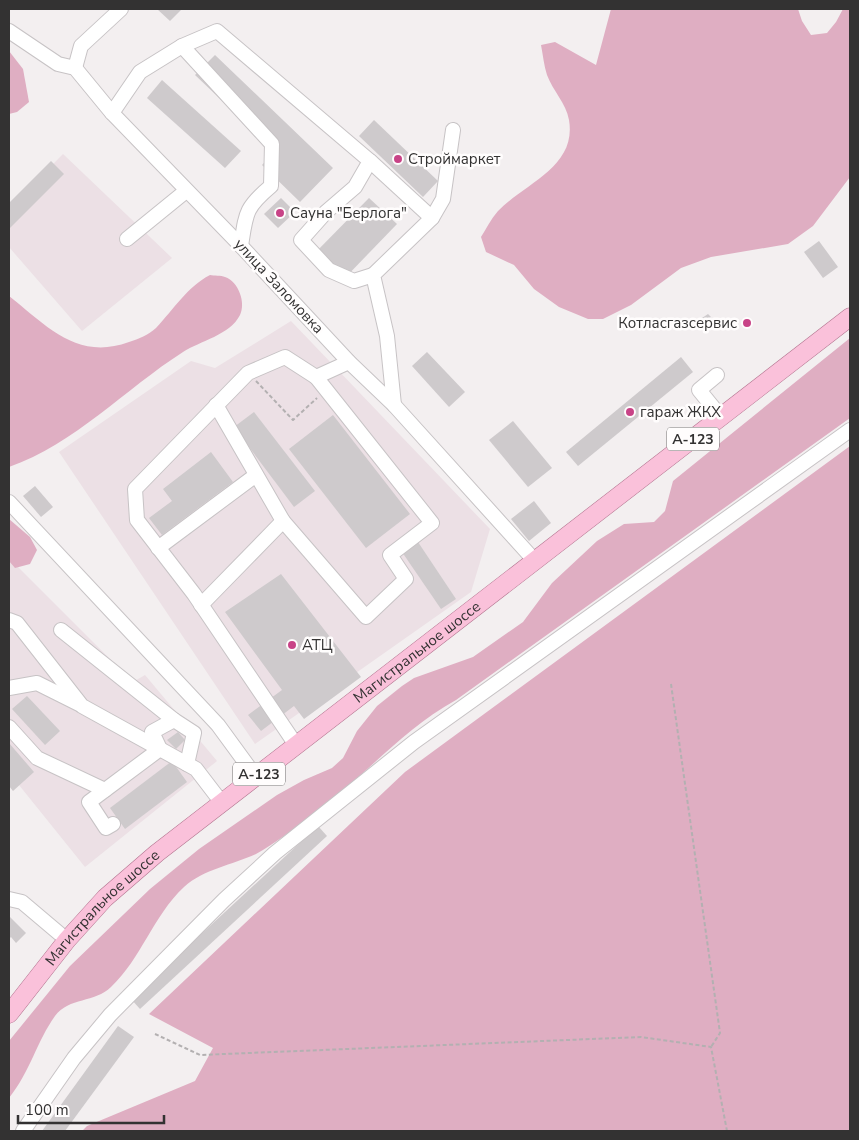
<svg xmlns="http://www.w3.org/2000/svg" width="859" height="1140" viewBox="0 0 859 1140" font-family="'Nunito Sans',sans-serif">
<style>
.built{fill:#ece0e5}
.green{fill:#dfaec2}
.building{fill:#cecacc}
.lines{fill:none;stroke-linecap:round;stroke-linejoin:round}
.minor-casing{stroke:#c7c3c5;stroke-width:16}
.major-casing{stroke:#b2748f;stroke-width:19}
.path{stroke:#b3b0b1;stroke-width:2;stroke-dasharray:4 2.5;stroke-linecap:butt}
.minor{stroke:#fff;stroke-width:14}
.major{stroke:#fac1da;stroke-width:18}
.poi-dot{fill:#c84387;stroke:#fffdfd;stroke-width:2}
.labels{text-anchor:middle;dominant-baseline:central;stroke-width:5;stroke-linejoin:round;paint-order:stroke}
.shield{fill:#fffdfd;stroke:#706f6f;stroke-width:1}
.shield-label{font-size:14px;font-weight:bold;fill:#333232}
.poi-label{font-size:15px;fill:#333232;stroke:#fffdfd;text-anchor:start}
.street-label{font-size:15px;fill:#333232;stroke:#fffdfd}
</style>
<rect width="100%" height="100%" fill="#f3eff0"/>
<g class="built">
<polygon points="63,154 172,258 82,331 9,247 9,209"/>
<polygon points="291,321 490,529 471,592 255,744 59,452 191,361 215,368"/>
<polygon points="9,558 133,682 145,675 217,761 85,867 19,785 9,787"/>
</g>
<g class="green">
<path d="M611 9H798L802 21 811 35 827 33 836 22 843 9H850V177L813 226 788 244 711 257 681 268 631 305 603 319H588L559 307 534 289 514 265 486 252 481 237C486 229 491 219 498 211 525 183 577 167 569 120 566 103 553 91 547 75 544 66 543 55 541 45L555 42 596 65Z"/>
<polygon points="9,51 23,69 29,102 17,112 9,114"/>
<path d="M210 275C214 276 221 275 225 277 239 282 246 303 240 315 230 335 200 341 183 352 125 389 75 444 9 467V296C47 326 77 361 129 342 139 339 148 335 156 328 174 309 187 287 210 275Z"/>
<path d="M850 338V418L456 700C413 724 383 756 347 787 327 804 306 821 284 836 275 842 265 849 256 854 232 865 204 869 184 887 153 916 141 959 111 987 95 1003 69 997 55 1016 37 1041 30 1072 9 1098V1041L70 966 150 889 199 849 277 795 304 780 332 768 343 758 357 731 377 706 402 686 414 678 473 657 523 622 552 583 597 541 624 524 654 522 665 511 673 481Z"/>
<polygon points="850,446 850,1131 82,1131 87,1126 195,1081 213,1048 149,1014 405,772"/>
<polygon points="9,519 30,537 37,550 30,564 15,568 9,561"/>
</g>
<g class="building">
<polygon points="157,9 182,9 170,21"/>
<polygon points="215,55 333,168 300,202 262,165 275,151 195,75"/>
<polygon points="162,80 241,151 225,168 147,98"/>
<polygon points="374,120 438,181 423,197 359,136"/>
<polygon points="51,161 64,174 9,229 9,203"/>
<polygon points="281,198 295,212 278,228 264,214"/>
<polygon points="369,198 397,224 341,282 313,255"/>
<polygon points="819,241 838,267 823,278 804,252"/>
<polygon points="708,314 711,317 704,321 702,318"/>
<polygon points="427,352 465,392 449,407 412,366"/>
<polygon points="681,357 693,372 578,466 566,452"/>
<polygon points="254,412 315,491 294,507 234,427"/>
<polygon points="333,415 410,514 366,548 289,449"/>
<polygon points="513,421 552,468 528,487 489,440"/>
<polygon points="211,452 233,482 162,535 149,518 172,501 163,489"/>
<polygon points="35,486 53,507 41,517 23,496"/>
<polygon points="534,501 551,523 529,541 511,519"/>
<polygon points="418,542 456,599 441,609 402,552"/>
<polygon points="281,574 361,677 304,719 294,706 261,731 248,715 282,690 225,612"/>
<polygon points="27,696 60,731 45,745 12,709"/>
<polygon points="178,732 185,740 176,749 167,740"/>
<polygon points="9,743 34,772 13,791 9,786"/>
<polygon points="172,761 187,782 125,829 110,808"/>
<polygon points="318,826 327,836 140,1009 131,999"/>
<polygon points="9,916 26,933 16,943 11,937 9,939"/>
<polygon points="118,1026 134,1037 65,1131 42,1131"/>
</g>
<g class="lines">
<defs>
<g id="minor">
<polyline points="9,31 58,64 75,68 112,113 241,246 349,362 394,405 535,561"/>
<path d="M182 46 272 144 271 186C245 208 246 213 241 246"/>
<polyline points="75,68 81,46 121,9"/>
<polyline points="112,113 140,72 182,46 217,31 370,161 355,187 326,212 301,240 329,270 354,281 373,275"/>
<polyline points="370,161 432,218"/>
<polyline points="127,239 186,191"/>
<polyline points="717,375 699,390 721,417"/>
<polyline points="216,405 283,521"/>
<polyline points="394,405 387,336 373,275 432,218 443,199 453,130"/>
<polyline points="9,502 218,725 256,777"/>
<polyline points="158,548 256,475"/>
<polyline points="201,605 283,521 366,617 406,579 390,555 432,523 316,377"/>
<polyline points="9,620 17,623 82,706 196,769 222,803"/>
<polyline points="61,630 174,720"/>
<polyline points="9,688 37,683 79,704"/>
<polyline points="9,727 37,758 105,790"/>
<polyline points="296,745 194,594 137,520 135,489 248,373 285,357 316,377 349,362"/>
<polyline points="113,824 106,828 89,802 160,749 152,732 174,720 194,733 187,764"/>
<polyline points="9,899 22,902 67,940"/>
<polyline points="23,1131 74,1058 110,1015 224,900 275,853 414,742 850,430"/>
</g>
<g id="major">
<path id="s1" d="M9 1014 67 940 105 898 157 853 850 317"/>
</g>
</defs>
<use href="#minor" class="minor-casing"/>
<use href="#major" class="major-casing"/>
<g class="path">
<polyline points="256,381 293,420 317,398"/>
<polyline points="671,684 720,1033 711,1047"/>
<polyline points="155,1034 200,1055 641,1037 711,1047 727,1131"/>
</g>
<use href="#minor" class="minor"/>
<use href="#major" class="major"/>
</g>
<g class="poi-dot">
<circle cx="398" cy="159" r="5"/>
<circle cx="280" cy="213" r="5"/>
<circle cx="747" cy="323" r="5"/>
<circle cx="630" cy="412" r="5"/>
<circle cx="292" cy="645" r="5"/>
</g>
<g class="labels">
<g class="shield">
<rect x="667" y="427.5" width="52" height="23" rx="4"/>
<rect x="233" y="762.5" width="52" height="23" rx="4"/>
</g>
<g class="shield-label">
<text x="693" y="439">А-123</text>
<text x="259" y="774">А-123</text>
</g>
<g class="poi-label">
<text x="408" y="159">Строймаркет</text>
<text x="290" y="213">Сауна "Берлога"</text>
<text x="737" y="323" text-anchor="end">Котласгазсервис</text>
<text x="640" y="412">гараж ЖКХ</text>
<text x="302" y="645">АТЦ</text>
</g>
<g class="street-label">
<text transform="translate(279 286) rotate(47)">улица Заломовка</text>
<text stroke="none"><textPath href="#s1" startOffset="548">Магистральное шоссе</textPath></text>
<text stroke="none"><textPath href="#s1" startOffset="142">Магистральное шоссе</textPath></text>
</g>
</g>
<rect width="859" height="1140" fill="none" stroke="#333232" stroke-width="20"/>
<path d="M18 1115v8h146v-8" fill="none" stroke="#333232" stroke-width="2.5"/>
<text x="25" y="1115" font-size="15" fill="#333232" stroke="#fffdfd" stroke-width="4" paint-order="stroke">100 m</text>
</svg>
